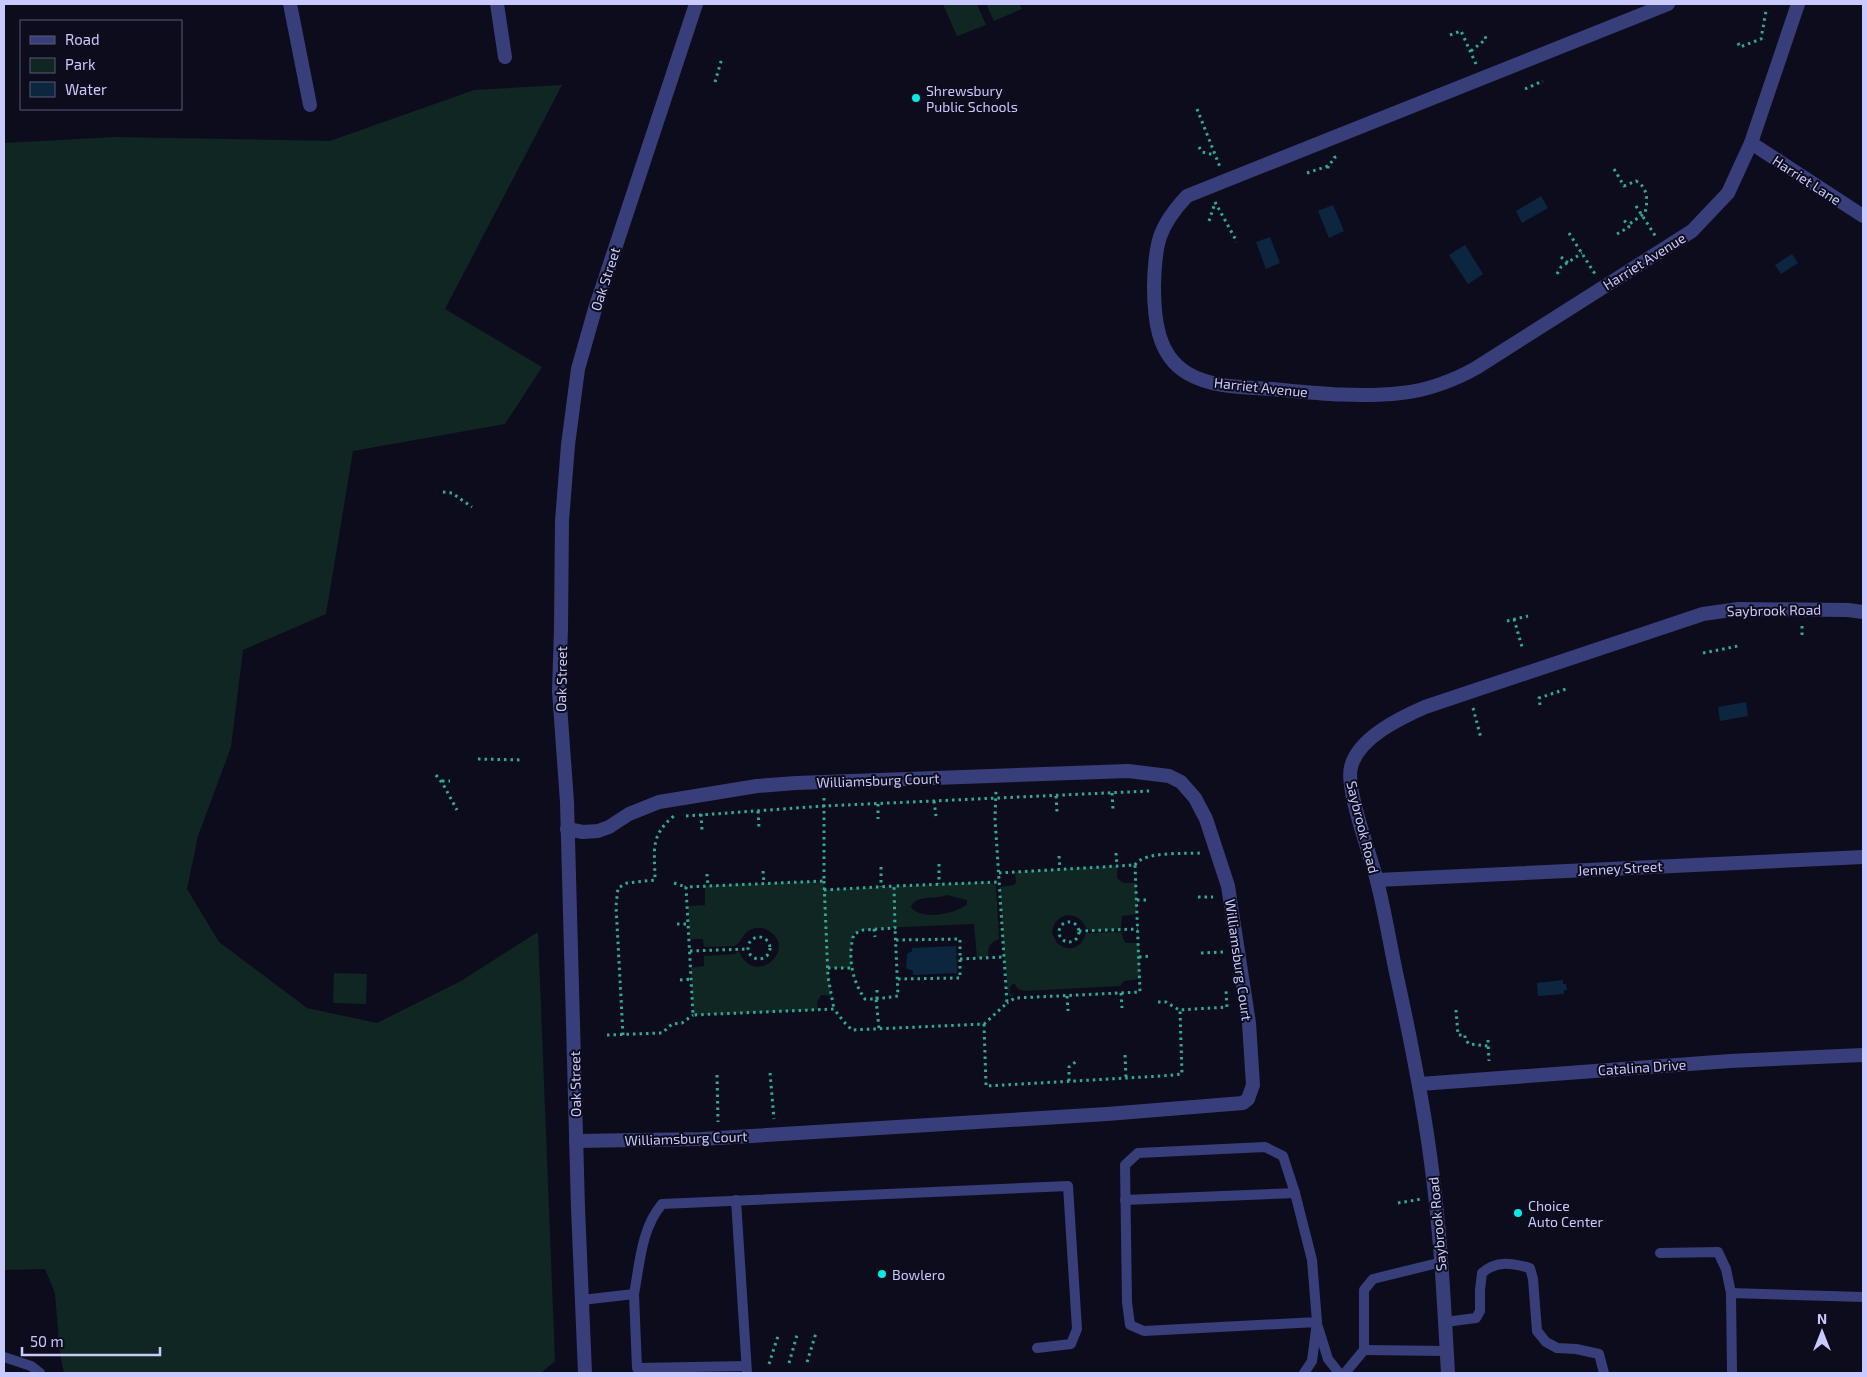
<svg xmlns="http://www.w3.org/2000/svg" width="1867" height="1377" viewBox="0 0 1867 1377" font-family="'Exo 2',sans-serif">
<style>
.green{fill:#0f2623;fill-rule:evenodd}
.water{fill:#0d263f}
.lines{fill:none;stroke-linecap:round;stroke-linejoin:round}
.path{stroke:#31aa94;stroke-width:3;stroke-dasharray:2.5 4;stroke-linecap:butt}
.service{stroke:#383e7a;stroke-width:10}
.minor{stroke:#383e7a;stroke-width:14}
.tertiary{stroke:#383e7a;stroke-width:14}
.poi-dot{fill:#08eae7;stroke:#0d0c1c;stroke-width:2}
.labels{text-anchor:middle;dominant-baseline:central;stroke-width:4;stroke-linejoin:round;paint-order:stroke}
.poi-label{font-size:14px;fill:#c9c9fd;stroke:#0d0c1c;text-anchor:start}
.street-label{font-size:14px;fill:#c9c9fd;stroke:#0d0c1c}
</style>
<rect width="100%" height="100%" fill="#0d0c1c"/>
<g class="green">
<polygon points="943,4 977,4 986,25 957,36"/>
<polygon points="986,4 1019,4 1022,9 994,21"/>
<polygon points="562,85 445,309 542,367 505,424 353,451 326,614 243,650 231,747 198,836 187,889 219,942 307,1008 377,1023 461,981 538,932 555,1361 541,1373 64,1373 60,1354 55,1293 45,1269 4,1270 4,143 115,137 330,141 474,90"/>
<path d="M1117 866V878L1123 883H1136L1137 914 1122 916 1121 929 1091 931 1086 928C1078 909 1054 912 1052 933L1057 943C1069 953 1082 948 1086 933L1122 932 1123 939 1126 943H1139L1140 979 1124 981 1120 986 1024 991 1018 989 1014 983 1010 987V993L1012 996H1009L1004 957 1000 887 1014 885 1016 882 1015 872Z"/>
<path d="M824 881 825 890 988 882 996 885 999 939C989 943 988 947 988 957L977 958 974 924 881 928 863 930 854 934 851 942 852 968H828L831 996 821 995 817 1002 818 1010 693 1015 691 968 704 966V956L735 954 739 951C753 987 795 953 772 933 768 930 763 927 757 928 742 929 744 942 734 946L704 947 703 939H690L688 906 705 905V886ZM947 895 967 900V904C957 914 920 921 911 907 916 894 935 900 947 895Z"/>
<polygon points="334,973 367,974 366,1004 333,1003"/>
</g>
<g class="water">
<polygon points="1541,196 1548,208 1522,223 1516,211"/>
<polygon points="1333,205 1344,231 1329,238 1318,211"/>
<polygon points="1270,237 1280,263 1266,269 1256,242"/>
<polygon points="1465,245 1483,274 1468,284 1449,255"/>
<polygon points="1792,254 1798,263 1781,274 1775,265"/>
<polygon points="1746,702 1748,716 1720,721 1718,707"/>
<polygon points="956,946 957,973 913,975 913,971 906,968 907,954 912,951 912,948"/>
<polygon points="1563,980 1563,984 1566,984 1567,990 1564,990 1564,994 1538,996 1537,983"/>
</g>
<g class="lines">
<g class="path">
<polyline points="1450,35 1461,31 1476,64"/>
<polyline points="1738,43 1740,47 1761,39 1766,11"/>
<polyline points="1471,51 1486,39 1485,36"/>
<polyline points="715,82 722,58"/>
<polyline points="1525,89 1543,81"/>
<polyline points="1197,109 1220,167"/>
<polyline points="1199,147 1202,152 1215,155"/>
<polyline points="1328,166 1328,171"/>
<path d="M1614 169 1624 186 1636 181C1648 187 1648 201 1645 213L1628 225"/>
<polyline points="1307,173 1328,166 1335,158 1334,154"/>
<polyline points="1215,202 1237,242"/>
<polyline points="1636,206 1656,237"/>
<polyline points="1209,221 1215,203"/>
<polyline points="1569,233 1595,274"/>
<polyline points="1617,234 1629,227 1624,220"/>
<polyline points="1561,257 1568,263"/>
<polyline points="1557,274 1561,267 1582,253"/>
<polyline points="443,492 452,493 472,507"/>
<polyline points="1514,619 1522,647"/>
<polyline points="1507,621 1528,616"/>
<polyline points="1802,635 1802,625"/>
<polyline points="1703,653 1738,646"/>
<polyline points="1540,705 1539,698 1569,688"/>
<polyline points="1473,708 1481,738"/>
<polyline points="478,759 523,760"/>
<polyline points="436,775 443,784 457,810"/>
<polyline points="442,781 450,781"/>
<polyline points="1112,793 1113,809"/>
<polyline points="1056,796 1057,812"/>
<polyline points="824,798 824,881 686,887 693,1015 834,1009 844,1022 852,1030 984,1024 1007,1003 995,818 996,790"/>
<polyline points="934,801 936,816"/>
<polyline points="878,804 878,819"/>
<polyline points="758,811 759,828"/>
<polyline points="701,814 702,830"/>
<polyline points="686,816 824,806 1149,791"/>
<polyline points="1116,853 1117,866"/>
<polyline points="1059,856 1060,869"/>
<polyline points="939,864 939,884"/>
<path d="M1135 865C1143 851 1186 854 1201 853"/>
<polyline points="881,867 881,887"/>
<polyline points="763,871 764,884"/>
<polyline points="999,873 1135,865 1140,992 1015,998 1007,1003"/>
<polyline points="707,874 708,886"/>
<polyline points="824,881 828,977 834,1009"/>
<polyline points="674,883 686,887"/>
<polyline points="824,890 894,886"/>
<polyline points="1198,897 1213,897"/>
<polyline points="1137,900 1147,900"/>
<circle cx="1069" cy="932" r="10"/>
<polyline points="677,924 689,924"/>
<polyline points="874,929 875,937"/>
<polyline points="1079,931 1138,929"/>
<circle cx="759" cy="948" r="11"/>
<polyline points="896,940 960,939 960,978 898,979"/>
<polyline points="690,951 747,949"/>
<polyline points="1201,953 1223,952"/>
<polyline points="1139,957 1150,956"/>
<polyline points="960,959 1004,957"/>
<polyline points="828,968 852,968"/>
<polyline points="680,980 692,979"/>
<polyline points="877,990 877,999"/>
<polyline points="1121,993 1122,1008"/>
<polyline points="1067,996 1068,1011"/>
<polyline points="876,999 898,996 895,928"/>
<polyline points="1158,1002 1166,1002 1179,1010 1227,1007 1226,991"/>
<polyline points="1456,1010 1458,1035 1465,1035 1465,1039 1469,1044 1488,1046"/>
<polyline points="984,1024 986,1086 1162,1076 1182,1074 1180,1010"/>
<path d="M879 1028 876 999H865C852 981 847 956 854 934L863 930 895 928 894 886 999 882"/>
<polyline points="607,1035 662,1033 672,1024 682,1023 693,1015"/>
<path d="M623 1035 616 906 618 888 627 883 655 880C655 851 649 836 674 816"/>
<polyline points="1488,1040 1489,1061"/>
<polyline points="1125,1055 1126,1078"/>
<polyline points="770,1073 774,1119"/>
<polyline points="717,1075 718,1122"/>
<polyline points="1069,1081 1069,1067 1078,1060"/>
<polyline points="1398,1203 1422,1199"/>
<polyline points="807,1362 816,1333"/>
<polyline points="789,1363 797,1335"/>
<polyline points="769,1364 778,1336"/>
</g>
<g class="service">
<polyline points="736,1200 747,1373"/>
<polyline points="1125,1200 1295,1193"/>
<polyline points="1660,1253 1718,1252 1726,1269 1731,1293"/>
<polyline points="634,1294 637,1368 746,1366"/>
<path d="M582 1300 634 1294C640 1263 641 1229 662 1204L1068 1186 1077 1329 1071 1344 1037 1348"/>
<path d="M1445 1322 1476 1318 1480 1311V1290L1482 1273C1497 1260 1511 1263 1530 1268L1533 1279 1537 1331 1546 1342 1557 1348 1576 1349 1599 1354 1604 1373"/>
<polyline points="1318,1327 1328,1359 1339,1373"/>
<polyline points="1364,1350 1446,1351"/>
<polyline points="4,1357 31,1366 40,1373"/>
<polyline points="1304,1373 1312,1361 1317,1322 1312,1260 1295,1193 1283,1156 1265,1147 1138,1153 1125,1165 1127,1302 1130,1325 1144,1331 1317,1322"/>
<polyline points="1345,1373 1364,1350 1364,1290 1373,1279 1442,1262"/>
<polyline points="1732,1373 1731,1293 1863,1297"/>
</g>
<g class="minor">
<polyline points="290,4 310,105"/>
<polyline points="497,4 505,57"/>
<path d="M1668 4 1187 196C1158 227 1155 244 1154 286 1154 318 1157 355 1187 373 1212 388 1245 387 1273 389 1315 393 1359 398 1401 393 1426 391 1455 380 1476 368L1692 231 1728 193 1751 143 1798 4"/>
<polyline points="1751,143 1863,216"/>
<polyline points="567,829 583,832 598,831 609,827 629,814 659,802 757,786 796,783 1128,771 1169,776 1181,782 1195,798 1206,819 1228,886 1249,1023 1253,1085 1248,1099 1243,1103 1107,1114 702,1139 576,1141"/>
<polyline points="1377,880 1863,857"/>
<polyline points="1420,1084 1730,1061 1863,1055"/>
<path d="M1448 1373C1444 1305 1441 1237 1432 1170 1424 1105 1411 1041 1397 977 1390 945 1385 912 1377 881 1371 856 1345 788 1351 767 1358 738 1400 718 1425 707L1703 614 1738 609 1848 610 1863 612"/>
</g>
<polyline class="tertiary" points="585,1373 578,1208 567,802 559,691 561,628 562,521 568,445 578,369 595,309 696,4"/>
</g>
<g class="poi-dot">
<circle cx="916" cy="98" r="5"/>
<circle cx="1518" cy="1213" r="5"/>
<circle cx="882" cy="1274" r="5"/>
</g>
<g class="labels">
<g class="poi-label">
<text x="926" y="90">Shrewsbury<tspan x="926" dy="16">Public Schools</tspan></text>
<text x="1528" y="1205">Choice<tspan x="1528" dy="16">Auto Center</tspan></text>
<text x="892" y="1274">Bowlero</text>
</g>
<g class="street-label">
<text transform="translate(1807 180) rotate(33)">Harriet Lane</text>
<text transform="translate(1644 261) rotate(-32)">Harriet Avenue</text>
<text transform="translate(605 279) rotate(-72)">Oak Street</text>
<text transform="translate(1261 387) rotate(6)">Harriet Avenue</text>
<text transform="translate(1774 610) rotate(-1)">Saybrook Road</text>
<text transform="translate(561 679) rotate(-89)">Oak Street</text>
<text transform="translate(878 780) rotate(-2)">Williamsburg Court</text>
<text transform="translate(1363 827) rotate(76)">Saybrook Road</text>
<text transform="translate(1620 868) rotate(-3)">Jenney Street</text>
<text transform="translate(1239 960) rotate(82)">Williamsburg Court</text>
<text transform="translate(1642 1067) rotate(-4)">Catalina Drive</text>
<text transform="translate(575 1084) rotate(-91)">Oak Street</text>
<text transform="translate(686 1138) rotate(-2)">Williamsburg Court</text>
<text transform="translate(1437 1224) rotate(-95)">Saybrook Road</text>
</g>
</g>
<rect width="1867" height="1377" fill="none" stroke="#c9c9fd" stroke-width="10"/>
<rect x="20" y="20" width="162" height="90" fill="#0d0c1c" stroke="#585876"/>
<rect x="30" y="36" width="25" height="8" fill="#383e7a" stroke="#585876"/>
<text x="65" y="45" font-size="15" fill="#c9c9fd">Road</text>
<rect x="30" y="58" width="25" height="15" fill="#0f2623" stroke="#585876"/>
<text x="65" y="70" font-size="15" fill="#c9c9fd">Park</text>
<rect x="30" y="82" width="25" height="15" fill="#0d263f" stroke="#585876"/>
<text x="65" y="95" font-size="15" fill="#c9c9fd">Water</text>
<g transform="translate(1822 1332)" stroke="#0d0c1c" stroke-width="4" paint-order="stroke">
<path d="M0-4L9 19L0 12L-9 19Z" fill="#c9c9fd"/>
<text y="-8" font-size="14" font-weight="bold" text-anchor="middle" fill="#c9c9fd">N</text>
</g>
<path d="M22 1347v8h138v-8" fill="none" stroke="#c9c9fd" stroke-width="2.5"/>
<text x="30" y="1347" font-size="15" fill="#c9c9fd" stroke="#0d0c1c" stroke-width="4" paint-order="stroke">50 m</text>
</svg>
